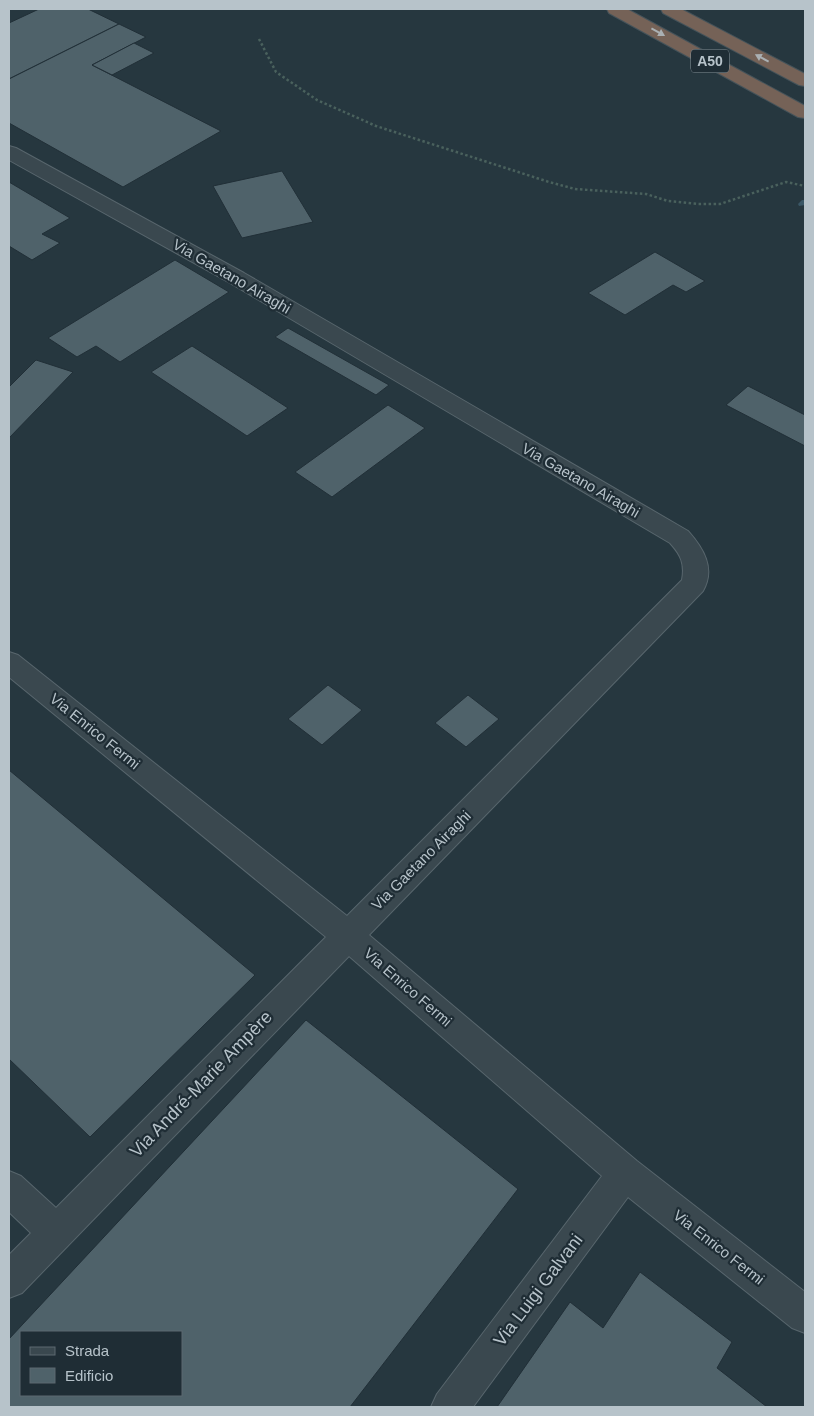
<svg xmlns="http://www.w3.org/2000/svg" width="814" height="1416" viewBox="0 0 814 1416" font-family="Helvetica,sans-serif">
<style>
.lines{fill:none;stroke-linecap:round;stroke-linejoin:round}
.stream{fill:#3a5766;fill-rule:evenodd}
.building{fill:#4f626a;stroke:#212f37;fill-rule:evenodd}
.minor-casing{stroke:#58666d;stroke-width:2}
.highway-casing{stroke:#45535a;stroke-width:2}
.path{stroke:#4a615d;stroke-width:2.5;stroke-dasharray:2.5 2.5;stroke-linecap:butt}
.minor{fill:#3a484f;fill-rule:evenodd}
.highway{fill:#756257;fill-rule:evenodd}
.oneway{fill:#aab0b3}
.labels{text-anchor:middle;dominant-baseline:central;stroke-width:4.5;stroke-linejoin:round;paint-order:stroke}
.shield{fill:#1f2d35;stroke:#89969d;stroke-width:1}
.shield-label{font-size:14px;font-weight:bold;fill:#b7c3ca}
.street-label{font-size:15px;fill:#b7c3ca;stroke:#1f2d35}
.near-street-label{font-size:18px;fill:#b7c3ca;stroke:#1f2d35}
</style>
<rect width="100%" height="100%" fill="#26373f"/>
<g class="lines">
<polygon class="stream" points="802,200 805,200 805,205 799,206 798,204"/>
</g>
<g class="building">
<polygon points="39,9 88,9 119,24 9,79 9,23"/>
<polygon points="119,24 146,37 92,65 221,131 123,187 9,123 9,79"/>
<polygon points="134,43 154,53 112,75 92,65"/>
<polygon points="282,171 313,222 242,238 213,186"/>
<polygon points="9,182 70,218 42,234 60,243 32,260 9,246"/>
<polygon points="655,252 705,281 686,292 673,285 625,315 588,293"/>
<polygon points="175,260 229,292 120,362 96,346 77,357 48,338"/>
<polygon points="288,328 389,385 376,395 275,337"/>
<polygon points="192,346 288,408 247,436 151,372"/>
<polygon points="36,360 73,372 9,438 9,387"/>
<polygon points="748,386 805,415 805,446 726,405"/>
<polygon points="388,405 425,428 332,497 295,472"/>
<polygon points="328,685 362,710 322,745 288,719"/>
<polygon points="468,695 499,719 466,747 435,723"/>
<polygon points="9,770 255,975 90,1137 9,1059"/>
<path d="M306 1020 518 1189 350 1407H9V1339ZM21 1332H181V1395H21Z"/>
<polygon points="640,1272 732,1342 717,1368 767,1407 497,1407 570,1302 603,1328"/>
</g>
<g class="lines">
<defs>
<path id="minor" d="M9 146 16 148 244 273 688 531C703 548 716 568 703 591L369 935 637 1161 805 1292V1333L792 1328 628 1197 473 1407H431L437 1394 602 1176 349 956 22 1293 9 1298V1255L31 1233 9 1212V1171L21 1176 56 1208 326 937 9 677V652L18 655 347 916 682 580C685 564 681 555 670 543L230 283 9 160Z"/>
<g id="highway">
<polygon points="607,9 627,9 805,106 805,118 798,117 609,13"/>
<polygon points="661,9 681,9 805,74 805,86 799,85 663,13"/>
</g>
</defs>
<use href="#minor" class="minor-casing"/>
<use href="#highway" class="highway-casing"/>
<polyline class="path" points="259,39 276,72 317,100 376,126 549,182 575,189 646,194 668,201 698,204 720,204 786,182 805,186"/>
<use href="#minor" class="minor"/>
<use href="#highway" class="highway"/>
</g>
<defs><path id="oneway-solid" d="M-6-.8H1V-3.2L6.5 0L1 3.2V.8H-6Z" transform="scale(1.25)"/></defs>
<g class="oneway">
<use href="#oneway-solid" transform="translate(658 32) rotate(29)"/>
<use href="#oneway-solid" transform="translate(762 58) rotate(-152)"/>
</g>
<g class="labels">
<rect class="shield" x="691" y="49.5" width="38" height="23" rx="4"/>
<g class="shield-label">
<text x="710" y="61">A50</text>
</g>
<g class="street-label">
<text transform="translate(232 276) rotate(30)">Via Gaetano Airaghi</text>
<text transform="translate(581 480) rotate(30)">Via Gaetano Airaghi</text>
<text transform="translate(95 731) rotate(39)">Via Enrico Fermi</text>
<text transform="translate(421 860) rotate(-45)">Via Gaetano Airaghi</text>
<text transform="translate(408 987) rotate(41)">Via Enrico Fermi</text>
<text transform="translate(719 1247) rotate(38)">Via Enrico Fermi</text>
</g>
<g class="near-street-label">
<text transform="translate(201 1084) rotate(-46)">Via André-Marie Ampère</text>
<text transform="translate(538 1290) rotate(-53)">Via Luigi Galvani</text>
</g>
</g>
<rect width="814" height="1416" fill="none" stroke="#b7c3ca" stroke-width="20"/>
<rect x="20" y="1331" width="162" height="65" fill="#1f2d35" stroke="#5c6971"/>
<rect x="30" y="1347" width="25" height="8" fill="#3a484f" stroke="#5c6971"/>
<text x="65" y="1356" font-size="15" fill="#b7c3ca">Strada</text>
<rect x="30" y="1368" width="25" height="15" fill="#4f626a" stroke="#5c6971"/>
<text x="65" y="1381" font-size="15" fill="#b7c3ca">Edificio</text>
</svg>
